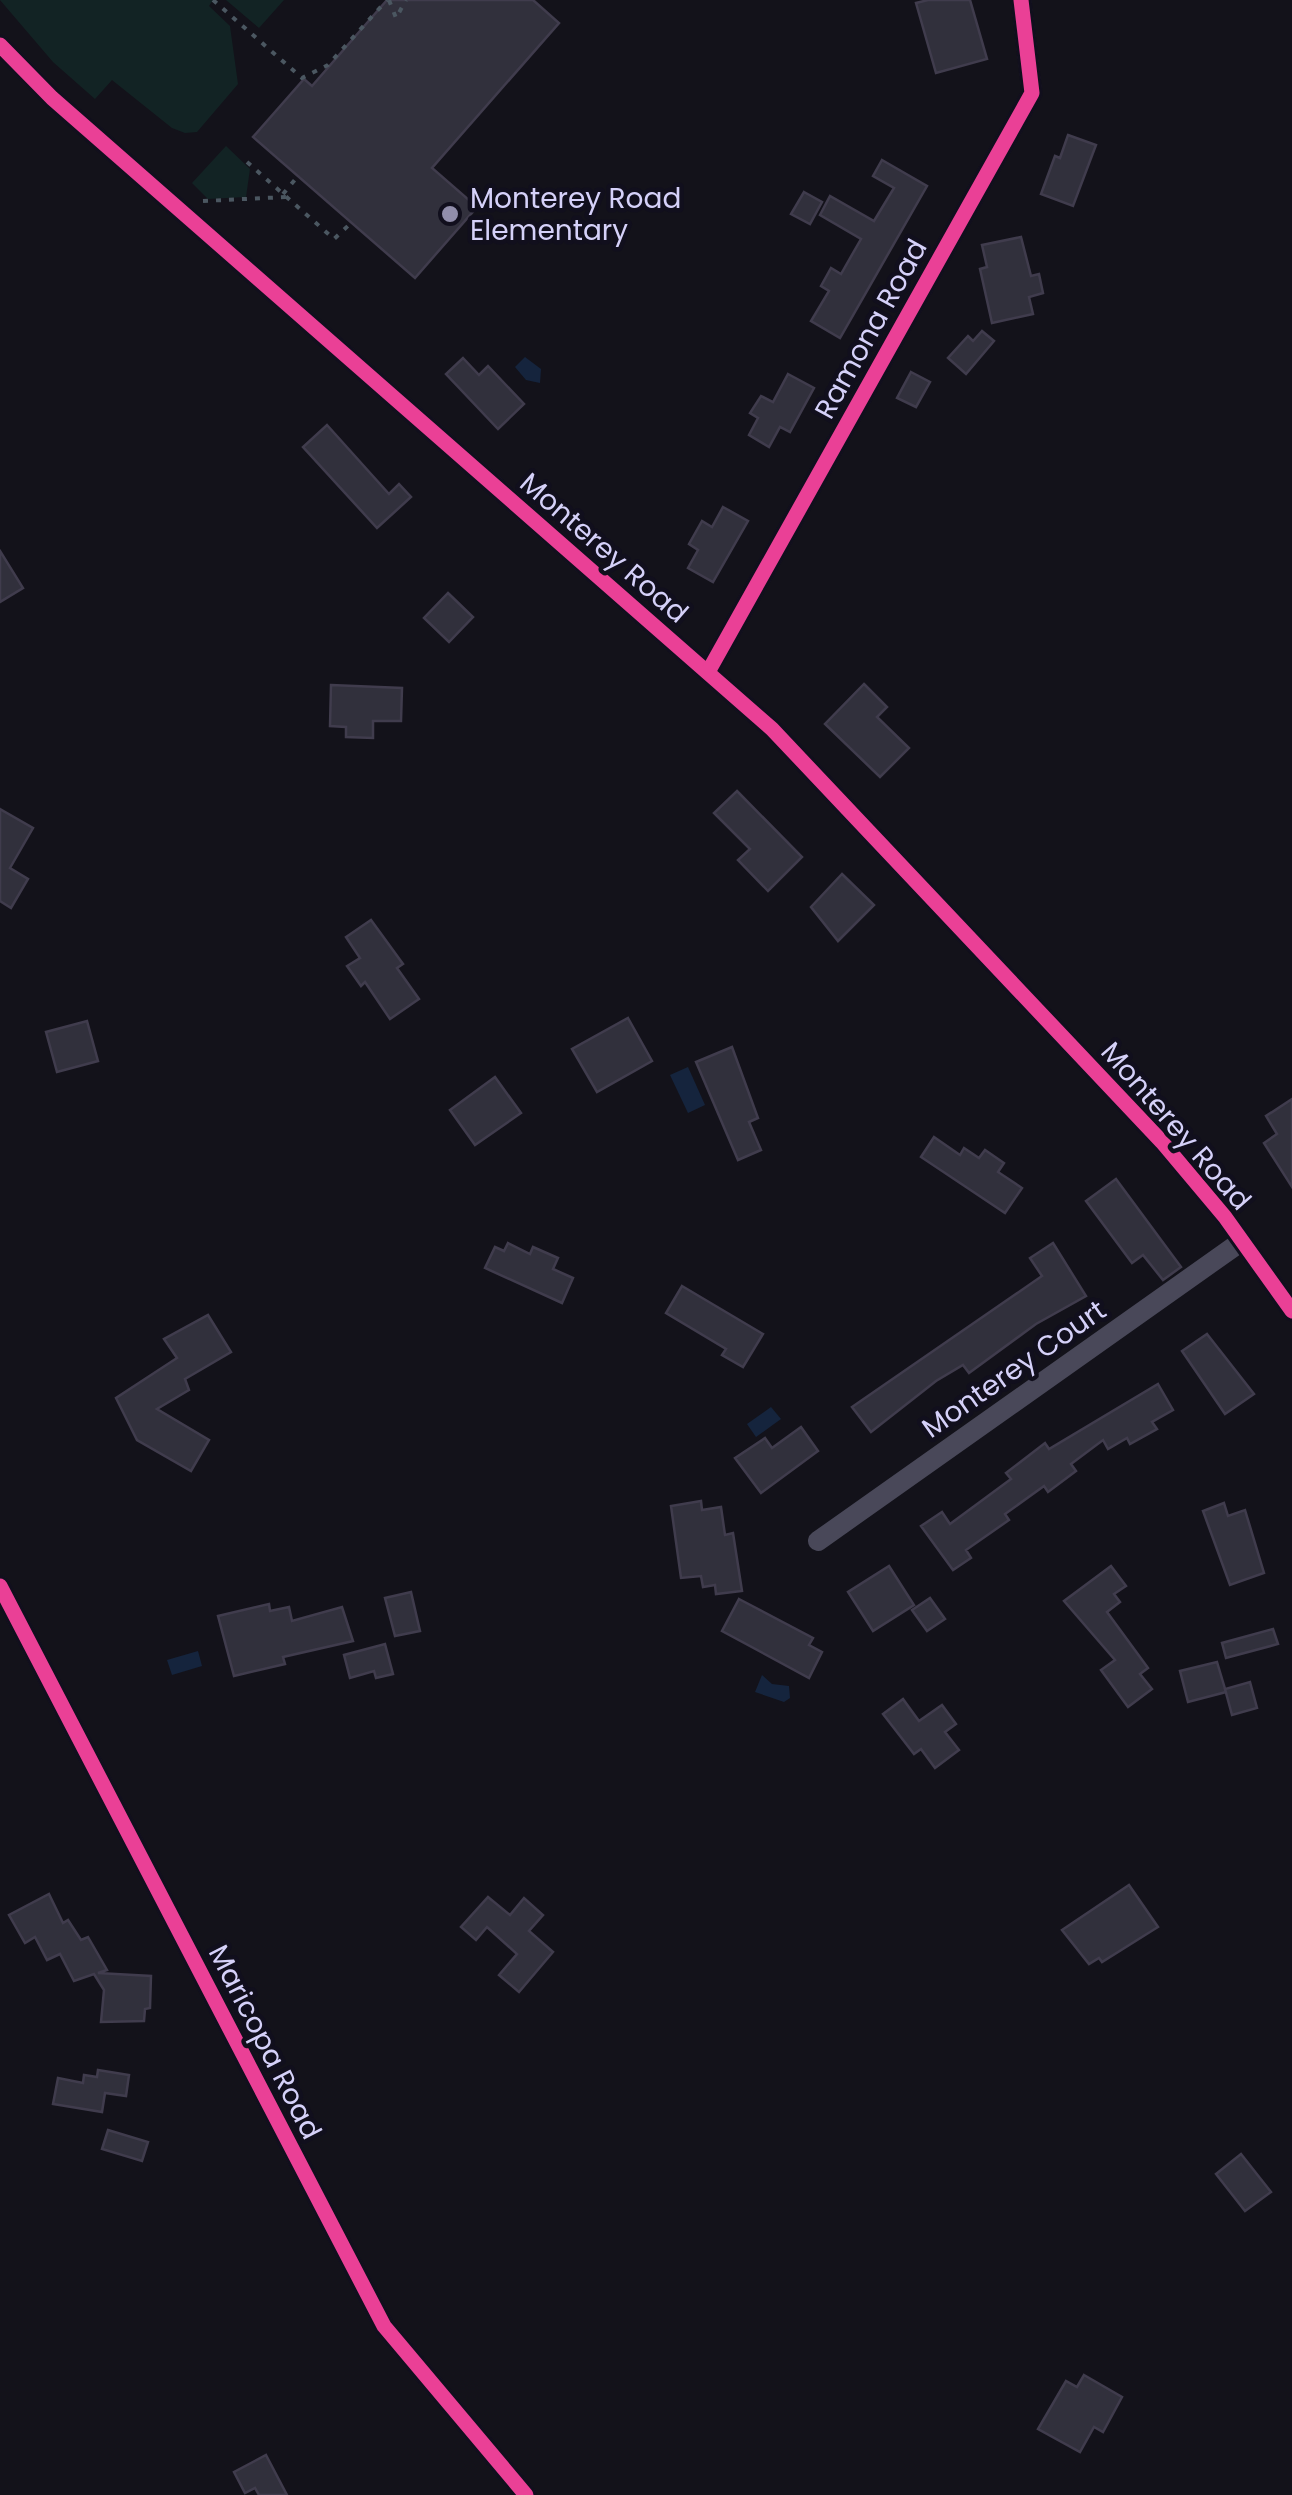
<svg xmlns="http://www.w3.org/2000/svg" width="1292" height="2495" viewBox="0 0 1292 2495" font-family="Poppins,sans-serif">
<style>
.green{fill:#122324}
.water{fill:#15243d}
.building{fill:#31303c;stroke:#403c4d;stroke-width:2.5}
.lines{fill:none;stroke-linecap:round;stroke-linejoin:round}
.path{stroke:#4b5761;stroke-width:4;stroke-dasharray:5 8;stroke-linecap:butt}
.street{stroke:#494859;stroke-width:20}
.cycleway-casing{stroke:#110f1d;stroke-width:21}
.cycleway{stroke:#ea4096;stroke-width:15}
.poi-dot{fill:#918eab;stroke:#110f1d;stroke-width:4}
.labels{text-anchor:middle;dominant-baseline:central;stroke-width:9;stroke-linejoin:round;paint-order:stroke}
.poi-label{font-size:28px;fill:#d5d1f9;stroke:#110f1d;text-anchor:start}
.street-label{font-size:28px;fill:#d5d1f9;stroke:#110f1d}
</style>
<rect width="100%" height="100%" fill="#13121a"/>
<g class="green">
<polygon points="0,0 213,0 209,6 230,26 238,84 197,132 185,133 172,128 112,80 95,99 53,62"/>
<polygon points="226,0 284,0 259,28"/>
<polygon points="226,146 250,169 246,197 208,199 192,183"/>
</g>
<g class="water">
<polygon points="525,357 541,369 540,383 526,380 515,367"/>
<polygon points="688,1067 705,1105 688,1113 670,1075"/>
<polygon points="771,1407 781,1419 756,1437 747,1424"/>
<polygon points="198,1651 202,1666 172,1675 167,1660"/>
<polygon points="762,1675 772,1684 789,1686 790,1698 784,1702 755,1692"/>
</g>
<g class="building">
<polygon points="387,0 533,0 559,23 432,168 477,207 415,278 253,137 304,79 312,86"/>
<polygon points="928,0 970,0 987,59 936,73 916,3"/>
<polygon points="1068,135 1096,145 1073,206 1041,194 1055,156 1060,158"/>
<polygon points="882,160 927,186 840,338 811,321 829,291 821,286 831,268 841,274 861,239 820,215 830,196 874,221 894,188 873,176"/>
<polygon points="804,192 822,202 810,224 791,214"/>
<polygon points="1021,237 1031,276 1039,274 1043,293 1029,297 1033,314 992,323 980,269 987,267 982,245"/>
<polygon points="982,331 994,341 966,374 948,358 968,336 973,341"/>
<polygon points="463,358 479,375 488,366 524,404 498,429 446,374"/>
<polygon points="911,372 930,382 916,407 897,398"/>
<polygon points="788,374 814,388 790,432 780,427 769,447 749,435 758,418 750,413 761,396 773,402"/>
<polygon points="327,425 389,494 399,484 411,497 377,528 303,447"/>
<polygon points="723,507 748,521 713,582 688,568 698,550 689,544 702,521 712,527"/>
<polygon points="0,551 23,588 0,602"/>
<polygon points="448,593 473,617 449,642 424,618"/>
<polygon points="864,684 887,707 877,717 909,748 880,777 825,724"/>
<polygon points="331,685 402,688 401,721 373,721 373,738 346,737 346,727 330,726"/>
<polygon points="737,791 802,857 768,891 738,860 750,849 714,813"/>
<polygon points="0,809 33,828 10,868 28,879 11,908 0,901"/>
<polygon points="842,874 874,905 838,941 811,907"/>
<polygon points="371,920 403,964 397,968 419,999 390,1019 365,982 361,986 347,966 360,958 346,937"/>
<polygon points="628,1018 652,1061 597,1092 572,1049"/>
<polygon points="87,1021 98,1061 57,1072 46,1032"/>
<polygon points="732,1047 758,1118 749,1122 761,1150 738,1160 696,1062"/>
<polygon points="495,1077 521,1113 475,1145 450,1110"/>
<polygon points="1292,1099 1292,1187 1264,1143 1277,1134 1266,1116"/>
<polygon points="934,1137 960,1155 964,1148 979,1158 985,1150 1004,1163 998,1172 1022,1188 1005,1213 921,1157"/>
<polygon points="1116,1179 1181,1267 1163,1280 1143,1255 1132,1263 1086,1201"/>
<polygon points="508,1243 530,1254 533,1247 558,1258 553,1269 573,1278 562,1303 485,1268 495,1247 504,1251"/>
<polygon points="1053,1243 1086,1296 1036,1324 969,1373 963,1365 936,1381 871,1432 852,1407 1042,1276 1030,1258"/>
<polygon points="682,1286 763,1334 743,1367 722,1355 726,1349 666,1313"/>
<polygon points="208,1315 231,1352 185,1379 189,1390 157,1409 209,1440 191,1471 137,1440 116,1398 177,1358 164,1339"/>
<polygon points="1207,1334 1254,1394 1225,1414 1182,1351"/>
<polygon points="1158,1384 1173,1410 1152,1422 1157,1429 1130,1444 1127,1438 1108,1449 1103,1440 1071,1464 1076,1471 1048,1492 1044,1486 1005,1514 1009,1520 966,1550 971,1558 953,1570 921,1526 942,1512 950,1524 1011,1479 1006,1473 1045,1443 1049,1449"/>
<polygon points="801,1427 818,1451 761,1493 735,1458 765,1438 772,1448"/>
<polygon points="701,1501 702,1510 721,1507 725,1535 733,1533 742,1591 716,1594 715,1585 703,1587 701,1576 681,1578 671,1506"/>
<polygon points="1224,1503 1228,1516 1245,1510 1264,1573 1230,1585 1203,1511"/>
<polygon points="889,1566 914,1605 873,1631 848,1592"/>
<polygon points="1111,1566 1126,1586 1114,1594 1120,1602 1107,1612 1148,1668 1140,1674 1152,1689 1128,1707 1101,1670 1115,1660 1064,1601"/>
<polygon points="411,1592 420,1631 395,1636 385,1598"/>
<polygon points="930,1598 945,1619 927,1631 912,1610"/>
<polygon points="739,1599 813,1638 809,1645 822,1652 809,1678 722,1631"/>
<polygon points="269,1604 270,1611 289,1607 292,1621 342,1607 353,1641 283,1657 285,1664 234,1676 218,1616"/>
<polygon points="1273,1629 1278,1644 1226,1658 1222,1643"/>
<polygon points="385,1644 393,1674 376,1678 374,1671 350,1678 344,1655"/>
<polygon points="1217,1662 1226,1692 1188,1702 1180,1671"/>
<polygon points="1250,1682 1257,1708 1232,1715 1225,1689"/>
<polygon points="903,1699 919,1721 942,1705 956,1724 945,1732 959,1750 935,1768 921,1749 914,1754 883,1714"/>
<polygon points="1129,1885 1158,1927 1102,1962 1099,1958 1089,1964 1062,1930"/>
<polygon points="49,1894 63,1923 68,1920 81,1940 88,1937 107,1970 98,1973 151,1976 150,2008 145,2009 144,2021 101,2022 104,1990 94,1974 74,1981 60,1954 47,1960 35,1937 25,1943 9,1915"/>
<polygon points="488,1897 510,1915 524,1898 543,1915 529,1931 553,1952 519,1992 499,1975 517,1954 487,1927 476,1940 461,1927"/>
<polygon points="98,2070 129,2075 126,2096 105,2093 102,2112 53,2104 58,2078 83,2083 84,2075 97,2077"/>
<polygon points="108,2130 148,2142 142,2161 102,2149"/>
<polygon points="1241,2154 1271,2192 1245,2211 1216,2174"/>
<polygon points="1084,2375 1122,2397 1103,2432 1094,2427 1080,2452 1038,2429 1066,2381 1077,2387"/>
<polygon points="266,2455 287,2495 259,2495 255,2488 245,2493 234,2472"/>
</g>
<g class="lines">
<g class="path">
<polyline points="213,0 302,78 328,65 387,0"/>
<polyline points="389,0 396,18 406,0"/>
<polyline points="247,162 334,239 351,223"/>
<polyline points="283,194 298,176"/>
<polyline points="203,201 286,197"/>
</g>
<g class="street">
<polyline points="0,45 52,98 772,729 1162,1142 1225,1217 1292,1311"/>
<polyline points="708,672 1032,93 1021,0"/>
<polyline points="818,1541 1242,1241"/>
<polyline points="0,1586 384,2326 526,2495"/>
</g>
<defs>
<g id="cycleway">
<polyline points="0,45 52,98 772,729 1162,1142 1225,1217 1292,1311"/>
<polyline points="708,672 1032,93 1021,0"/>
<polyline points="0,1586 384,2326 526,2495"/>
</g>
</defs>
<use href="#cycleway" class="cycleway-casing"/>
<use href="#cycleway" class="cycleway"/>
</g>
<circle class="poi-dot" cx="450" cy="214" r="10"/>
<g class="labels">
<g class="poi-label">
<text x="470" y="198">Monterey Road<tspan x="470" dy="32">Elementary</tspan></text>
</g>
<g class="street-label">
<text transform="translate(871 329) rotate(-61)">Ramona Road</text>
<text transform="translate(604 548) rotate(41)">Monterey Road</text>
<text transform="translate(1176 1126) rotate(49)">Monterey Road</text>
<text transform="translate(1014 1369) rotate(-35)">Monterey Court</text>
<text transform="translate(265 2042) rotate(63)">Maricopa Road</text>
</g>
</g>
</svg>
